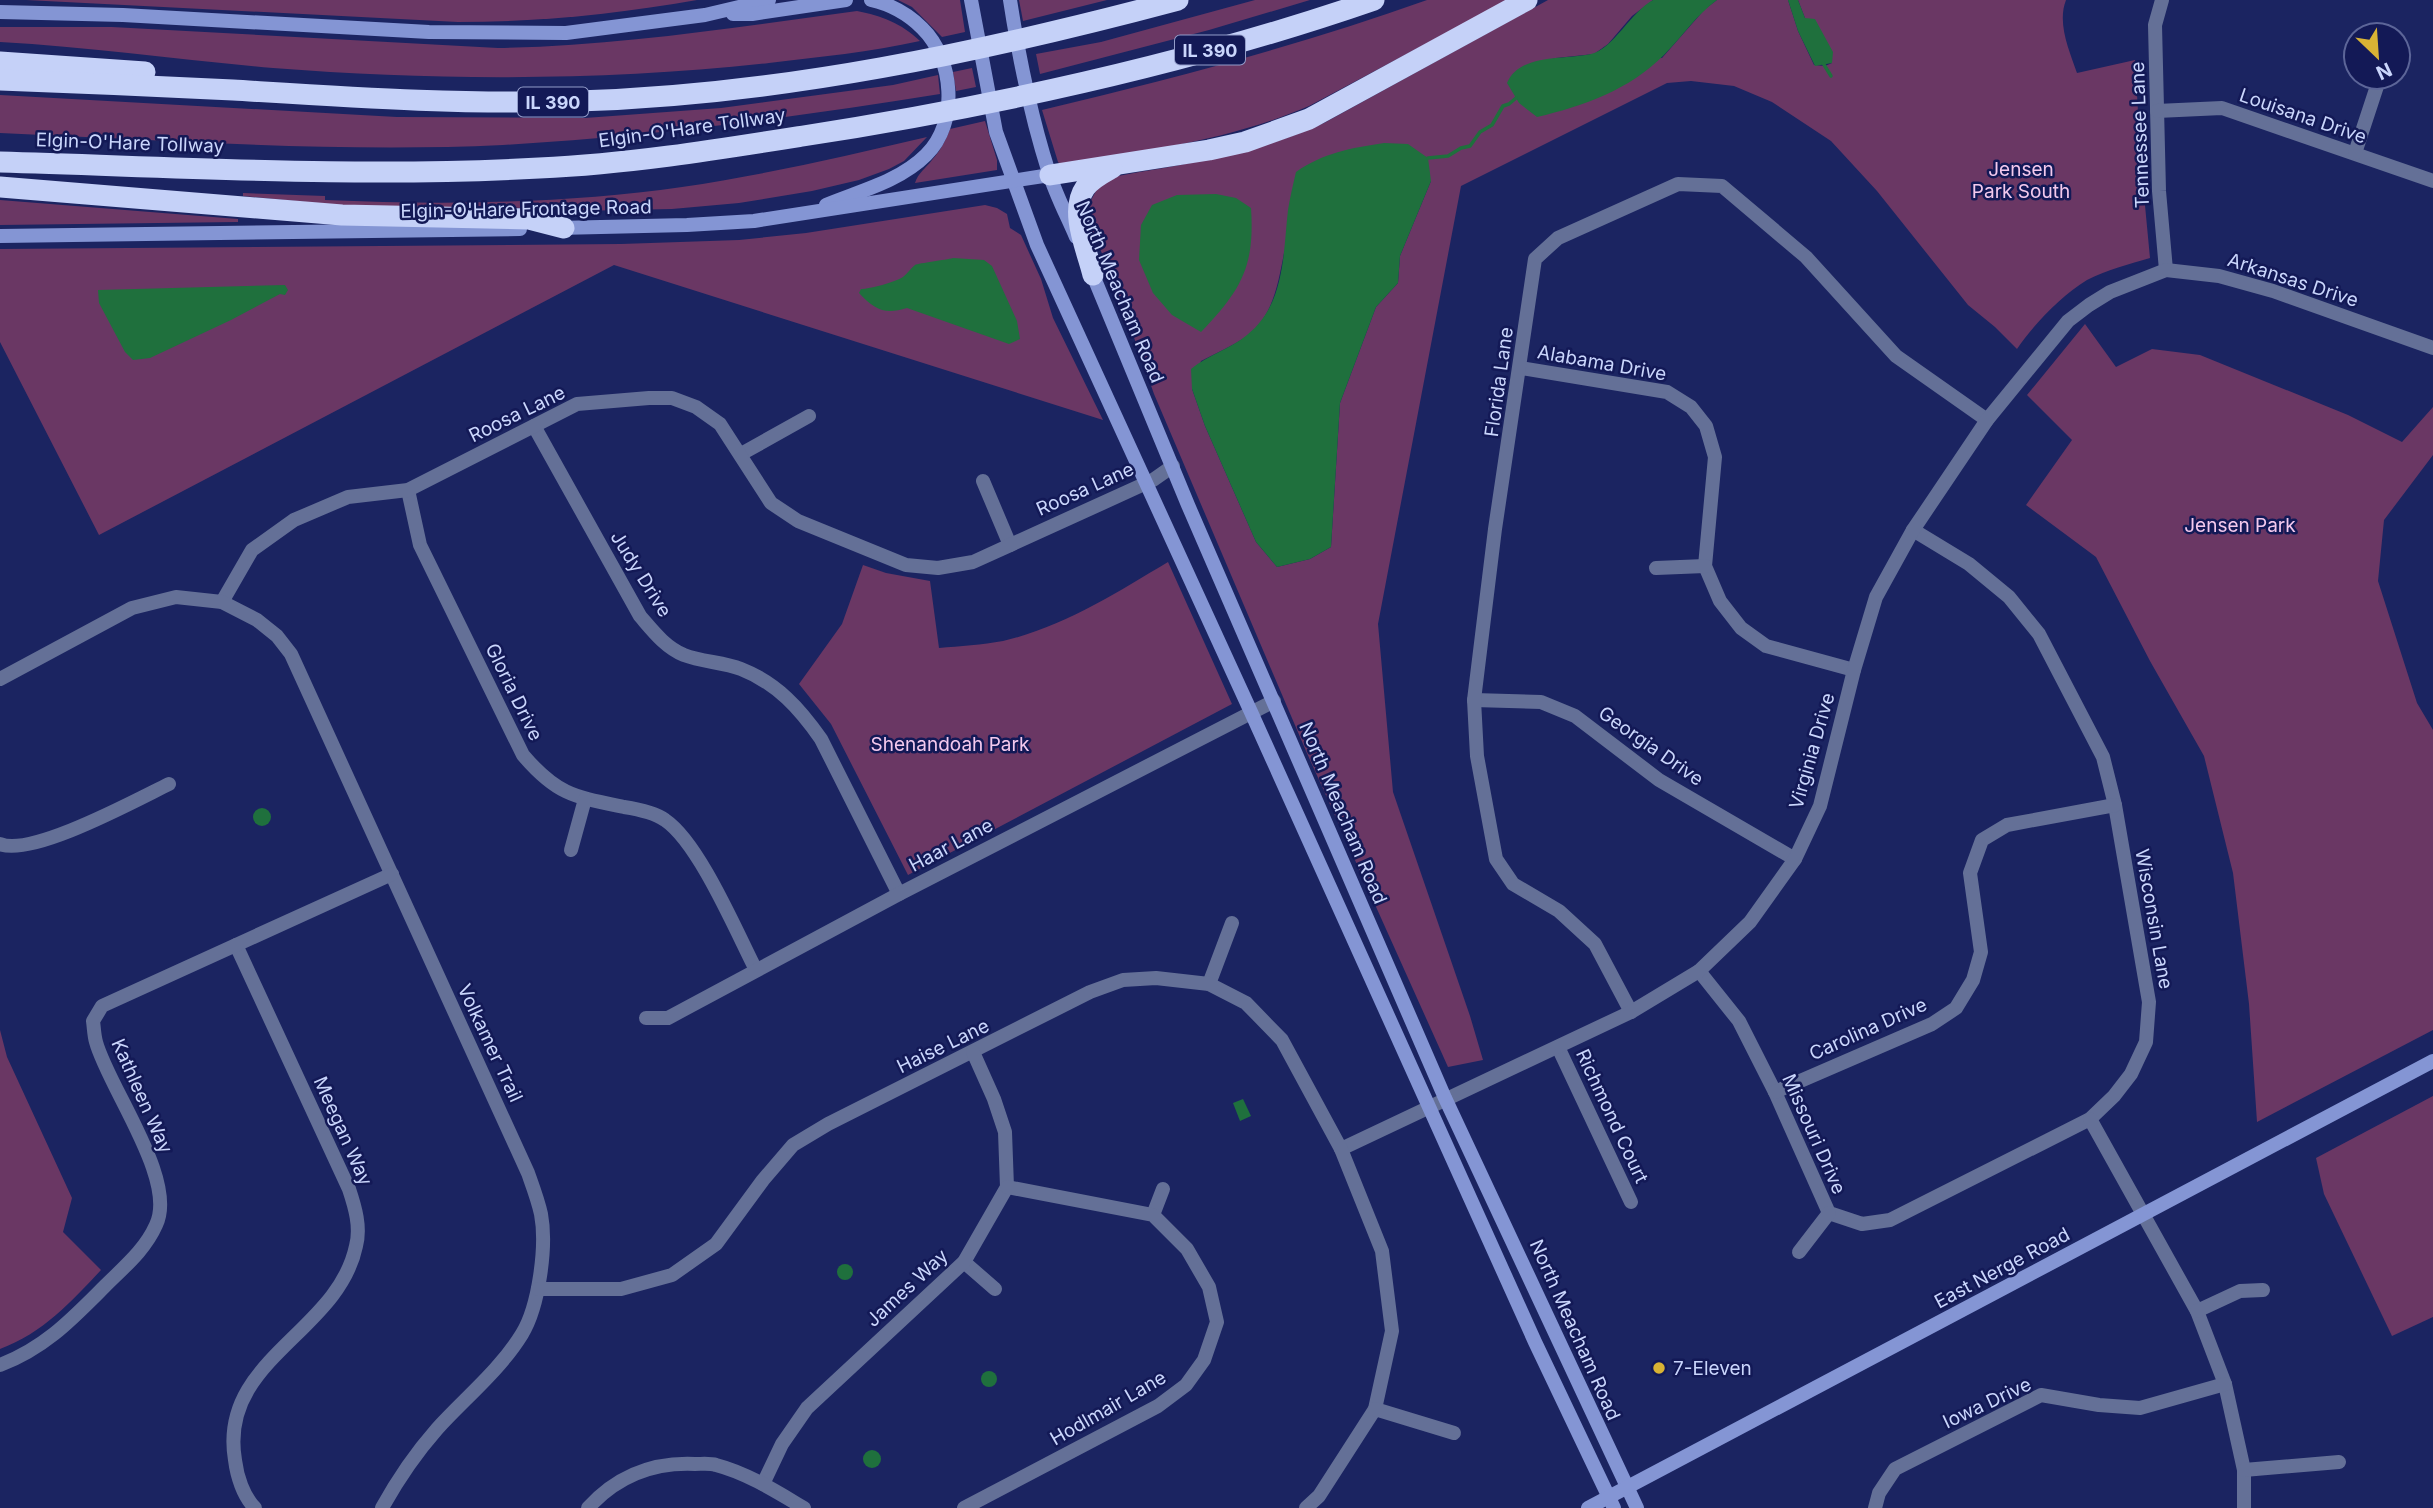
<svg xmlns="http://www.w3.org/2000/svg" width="2433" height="1508" viewBox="0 0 2433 1508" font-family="Inter,sans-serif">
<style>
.green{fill:#6a3764;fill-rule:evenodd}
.water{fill:#1f703d}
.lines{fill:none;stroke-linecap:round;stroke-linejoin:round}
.stream{stroke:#1f703d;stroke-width:3.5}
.minor{stroke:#647097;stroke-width:14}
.secondary{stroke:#8495d4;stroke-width:14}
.motorway{stroke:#c5d1f8;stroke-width:21}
.poi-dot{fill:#d9b334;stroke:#131956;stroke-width:2.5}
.labels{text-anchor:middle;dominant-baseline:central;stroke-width:5;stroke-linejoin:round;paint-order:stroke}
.shield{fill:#131956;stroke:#939dca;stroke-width:2}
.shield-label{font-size:18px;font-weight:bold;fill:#cad6fc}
.street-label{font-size:19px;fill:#cad6fc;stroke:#131956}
.park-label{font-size:19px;fill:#f4c9ed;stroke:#131956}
.poi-label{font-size:19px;fill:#cad6fc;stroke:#131956;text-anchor:start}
</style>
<rect width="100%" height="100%" fill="#1b2461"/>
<g class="green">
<path d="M26 0H697C618 14 539 22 458 22Z"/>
<polygon points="898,0 960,0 965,32 942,37 912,7"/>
<polygon points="1019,0 1107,0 1023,21"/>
<polygon points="1255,0 1310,0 1209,30 1040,74 1036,54 1101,42"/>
<path d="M1427 0H1508L1309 106C1230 140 1145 151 1061 165L1058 162 1042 110C1172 79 1301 45 1427 0Z"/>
<path d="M1548 0H1653L1632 16 1608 44 1594 54 1556 58 1525 66 1662 58 1705 9 1717 0H1788L1798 31 1814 65 1825 66 1832 63 1805 18 1798 0H2066C2057 23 2069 50 2077 73L2135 60 2141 163 2150 258C2130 264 2106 270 2087 280 2061 296 2034 324 2017 349L1995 327 1968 305 1877 191 1831 141 1772 102 1734 86 1691 81 1667 83 1461 186 1378 624 1393 792 1470 1016 1483 1060 1448 1067 1306 751 1154 394 1115 284 1092 230 1089 216 1090 202 1096 191 1104 182 1118 176C1191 163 1255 154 1324 123ZM1431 181 1400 256 1398 283 1376 307 1340 403 1331 547 1310 559 1277 567 1256 542 1205 426 1192 389 1201 361C1216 353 1232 346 1246 337 1273 317 1278 284 1284 253Z"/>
<path d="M857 11C882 16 901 23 920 41 871 52 819 57 769 63 604 81 438 81 273 68 182 60 91 47 0 42V27H112L498 48C618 46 737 27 857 11Z"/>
<polygon points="972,68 976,87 956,91 953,72"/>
<path d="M938 75 940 94C795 117 651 137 503 145 336 153 167 140 0 133V95L397 117 585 118 721 108 893 85Z"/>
<path d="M985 121 997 160V170L915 183C918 173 926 168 932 160 940 151 946 140 950 129Z"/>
<path d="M927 137 904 161 889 169 859 180 812 191 739 203 672 209 574 211 503 207 436 210 347 206 243 196V193L325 196V200C443 205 564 204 682 187 764 175 846 156 927 137Z"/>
<polygon points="0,200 238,219 238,222 0,225"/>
<polygon points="985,205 997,208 1007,214 1010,228 1021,235 1041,279 1053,318 1103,420 614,265 99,535 0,342 0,249 621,244 739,240 806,233"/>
<polygon points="2085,324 2116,367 2152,349 2200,355 2348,415 2402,442 2433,407 2433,455 2384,520 2378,581 2417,703 2433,730 2433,1030 2257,1122 2249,1004 2233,873 2204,756 2150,661 2096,557 2026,505 2072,440 2027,395"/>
<path d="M1168 562 1232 704 908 875 831 724 799 684 842 624 863 565 886 573 930 581 939 648C960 646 982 645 1003 641 1063 627 1116 593 1168 562Z"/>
<path d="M0 1030 7 1057 72 1198 63 1232 101 1270C71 1302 43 1333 0 1349Z"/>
<polygon points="2433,1096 2433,1317 2392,1336 2324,1194 2316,1158"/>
</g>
<g class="water">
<path d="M1653 0H1717C1696 15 1682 37 1664 55 1629 90 1584 106 1537 117L1519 103 1507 83C1520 53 1565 60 1591 54 1613 49 1631 12 1653 0Z"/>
<polygon points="1788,0 1798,0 1805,18 1815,19 1833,52 1832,63 1815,66 1798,31"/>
<path d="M1384 143 1408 144 1428 158 1431 181 1400 256 1398 283 1376 307 1340 403 1331 547 1310 559 1277 567 1256 542 1205 426 1192 389 1191 369C1208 355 1230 349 1247 335 1285 305 1283 254 1288 210 1290 197 1293 185 1296 172 1323 153 1351 148 1384 143Z"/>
<path d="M1216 194 1236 198 1251 208C1255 267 1241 290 1201 332L1172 315 1153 293 1139 260 1141 225 1152 205 1177 195Z"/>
<path d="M953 258 984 260 992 266 1017 321 1020 339 1009 344 907 308C885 315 875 310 859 293L861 289C870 289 895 282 903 277 907 274 911 268 915 265 919 263 946 260 953 258Z"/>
<polygon points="285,285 288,290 285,295 280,294 231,320 150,358 133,360 125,352 99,303 98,290"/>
<circle cx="262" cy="817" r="9"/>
<polygon points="1243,1099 1251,1116 1240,1121 1233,1103"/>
<circle cx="845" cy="1272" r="8"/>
<circle cx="989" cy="1379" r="8"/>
<circle cx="872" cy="1459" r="9"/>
</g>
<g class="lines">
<g class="stream">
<polyline points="1823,63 1831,76"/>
<polyline points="1428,158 1448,156 1461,148 1470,146 1480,132 1492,125 1503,106 1509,104 1516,98"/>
</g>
<g class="minor">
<polyline points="2162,0 2155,25 2159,191 2166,270"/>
<polyline points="2157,111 2222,108 2433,181"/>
<polyline points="2355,153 2380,77"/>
<polyline points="1521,368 1667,392 1691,407 1706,426 1715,457 1705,566 1720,601 1741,628 1766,646 1854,670"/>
<path d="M534 426 640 616C653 631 665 647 684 655 702 662 723 662 741 669 777 683 800 709 821 739L899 894"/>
<polyline points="741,454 809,416"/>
<polyline points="983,481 1010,545"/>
<path d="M408 490 420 545 523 755C557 795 575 797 624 807 637 809 654 812 665 820 699 843 736 931 756 970"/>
<polyline points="1656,568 1705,566"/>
<polyline points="222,602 252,550 294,520 348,497 408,490 577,404 649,398 672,398 696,407 720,424 771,503 798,521 906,565 938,568 973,562 1153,480 1173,466"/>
<path d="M0 679 132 608 176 597 222 602 257 620 277 636 291 654 528 1173C533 1187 538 1200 541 1214 547 1246 539 1306 522 1334 500 1370 465 1398 437 1429 415 1454 398 1479 382 1508"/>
<polyline points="1474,700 1541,702 1575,716 1659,780 1795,859"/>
<path d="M0 844C32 857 136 800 169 784"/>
<polyline points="571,850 585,799"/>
<path d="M236 945 349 1189C355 1207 361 1227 356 1246 338 1333 218 1360 235 1460 237 1476 243 1496 255 1508"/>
<polyline points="1699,971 1739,1021 1775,1092 1829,1213 1862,1224 1890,1220 2090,1119 2114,1096 2131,1074 2146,1042 2149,1002 2115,805 2103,757 2039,634 2009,597 1969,564 1913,530"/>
<polyline points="1209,984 1232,923"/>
<polyline points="1631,1012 1595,944 1559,911 1513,884 1496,859 1477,756 1474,700 1495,529 1535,259 1558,238 1678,184 1722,186 1806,257 1896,356 1987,420"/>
<polyline points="646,1018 668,1018 899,894 1274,701"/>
<polyline points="1558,1047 1631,1202"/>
<polyline points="1775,1092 1932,1024 1956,1008 1973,980 1981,952 1970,873 1982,840 2007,825 2115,805"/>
<polyline points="2090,1119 2197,1311 2225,1384 2244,1470 2244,1508"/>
<polyline points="1341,1149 1631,1012 1699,971 1750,922 1795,859 1820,806 1854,670 1876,597 1913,530 1987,420 2068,321 2089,305 2110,292 2166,270 2219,276 2273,291 2433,348"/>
<polyline points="1153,1215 1163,1189"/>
<polyline points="1799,1252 1829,1213"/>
<polyline points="964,1262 995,1289"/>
<polyline points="538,1289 621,1289 672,1275 716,1244 763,1180 793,1145 828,1124 1090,992 1123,980 1156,978 1209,984 1246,1003 1282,1040 1341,1149 1382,1251 1392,1331 1375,1409 1319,1496 1306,1508"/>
<polyline points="2197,1311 2240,1291 2263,1290"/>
<path d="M0 1365C45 1348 72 1319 105 1286 124 1267 145 1250 156 1225 178 1180 108 1087 96 1042 94 1035 94 1028 93 1021L102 1006 392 874"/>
<polyline points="1375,1409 1454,1433"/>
<polyline points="2244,1470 2339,1462"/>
<polyline points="763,1484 782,1444 807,1408 964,1262 1007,1187 1005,1132 994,1099 973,1052"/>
<path d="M588 1508C617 1476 652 1462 695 1464 702 1464 710 1463 716 1465 747 1473 777 1492 804 1508"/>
<polyline points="964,1508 1158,1406 1186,1385 1204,1360 1217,1322 1209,1287 1187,1249 1153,1215 1007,1187"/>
<polyline points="1875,1508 1879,1493 1895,1469 2041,1395 2099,1405 2140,1408 2225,1384"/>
</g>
<g class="secondary">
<polyline points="971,0 996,132 1037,245 1251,712 1535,1342 1614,1508"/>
<path d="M1010 0C1019 58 1031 117 1049 173 1056 195 1067 216 1076 237"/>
<polyline points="0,12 123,15 429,32 566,33 705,15 769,0"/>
<polyline points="733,14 752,14 846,0"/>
<path d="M826 205C860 191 900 181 926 155 959 123 954 59 922 28 908 14 889 4 871 0"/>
<polyline points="558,228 687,225 754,221 1050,175"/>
<polyline points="0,236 520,229"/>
<polyline points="1090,268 1188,505 1445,1098 1637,1508"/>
<polyline points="1588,1508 2433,1061"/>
</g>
<g class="motorway">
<polyline points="0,62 145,72"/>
<path d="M0 80C78 83 155 86 233 90 348 97 463 105 578 101 781 95 983 52 1178 0"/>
<path d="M0 162C179 167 360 178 539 168 628 164 715 150 803 136 996 106 1189 64 1374 0"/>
<polyline points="1050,175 1209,150 1245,142 1309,119 1527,0"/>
<polyline points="0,187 342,215 529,219 564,228"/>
<path d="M1093 275C1087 250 1069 211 1085 188 1091 179 1103 173 1112 168"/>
</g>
</g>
<circle class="poi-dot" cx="1659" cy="1368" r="7"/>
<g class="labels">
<g class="shield">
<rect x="1175" y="35.5" width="70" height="29" rx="5"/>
<rect x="518" y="87.5" width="70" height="29" rx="5"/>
</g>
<g class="shield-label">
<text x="1210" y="50">IL 390</text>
<text x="553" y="102">IL 390</text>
</g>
<g class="street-label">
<text transform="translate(2303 116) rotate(19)">Louisana Drive</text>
<text transform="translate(692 128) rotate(-8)">Elgin-O'Hare Tollway</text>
<text transform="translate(2140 135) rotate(-92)">Tennessee Lane</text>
<text transform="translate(130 143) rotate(2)">Elgin-O'Hare Tollway</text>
<text transform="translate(526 209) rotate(-1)">Elgin-O'Hare Frontage Road</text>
<text transform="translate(2293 280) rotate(18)">Arkansas Drive</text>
<text transform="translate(1120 292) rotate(67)">North Meacham Road</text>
<text transform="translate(1602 363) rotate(10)">Alabama Drive</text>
<text transform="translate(1499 382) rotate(-82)">Florida Lane</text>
<text transform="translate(517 414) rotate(-26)">Roosa Lane</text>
<text transform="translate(1085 489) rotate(-24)">Roosa Lane</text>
<text transform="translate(641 574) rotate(58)">Judy Drive</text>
<text transform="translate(514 692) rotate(64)">Gloria Drive</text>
<text transform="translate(1651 746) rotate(35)">Georgia Drive</text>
<text transform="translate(1812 751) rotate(-74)">Virginia Drive</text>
<text transform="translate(1343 813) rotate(67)">North Meacham Road</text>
<text transform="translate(951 845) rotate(-28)">Haar Lane</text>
<text transform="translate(2154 919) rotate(80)">Wisconsin Lane</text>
<text transform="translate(1868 1029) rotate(-24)">Carolina Drive</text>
<text transform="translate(490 1043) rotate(65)">Volkamer Trail</text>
<text transform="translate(943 1046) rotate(-26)">Haise Lane</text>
<text transform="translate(142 1096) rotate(66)">Kathleen Way</text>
<text transform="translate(1612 1116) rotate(65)">Richmond Court</text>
<text transform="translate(343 1131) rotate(66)">Meegan Way</text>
<text transform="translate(1814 1134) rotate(66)">Missouri Drive</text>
<text transform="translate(2002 1268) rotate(-28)">East Nerge Road</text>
<text transform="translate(907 1288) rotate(-43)">James Way</text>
<text transform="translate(1575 1330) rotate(66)">North Meacham Road</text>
<text transform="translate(1987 1403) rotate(-25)">Iowa Drive</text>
<text transform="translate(1108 1408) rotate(-30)">Hodlmair Lane</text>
</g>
<g class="park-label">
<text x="2021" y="169">Jensen<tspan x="2021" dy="22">Park South</tspan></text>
<text x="2240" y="525">Jensen Park</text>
<text x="950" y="744">Shenandoah Park</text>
</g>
<g class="poi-label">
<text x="1673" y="1368">7-Eleven</text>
</g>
</g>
<g transform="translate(2377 56) rotate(155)"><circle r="33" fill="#131956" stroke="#5c6598" stroke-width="2"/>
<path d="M0-5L12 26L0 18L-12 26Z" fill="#d9b334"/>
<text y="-10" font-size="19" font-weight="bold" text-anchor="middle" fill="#cad6fc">N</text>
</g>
</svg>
